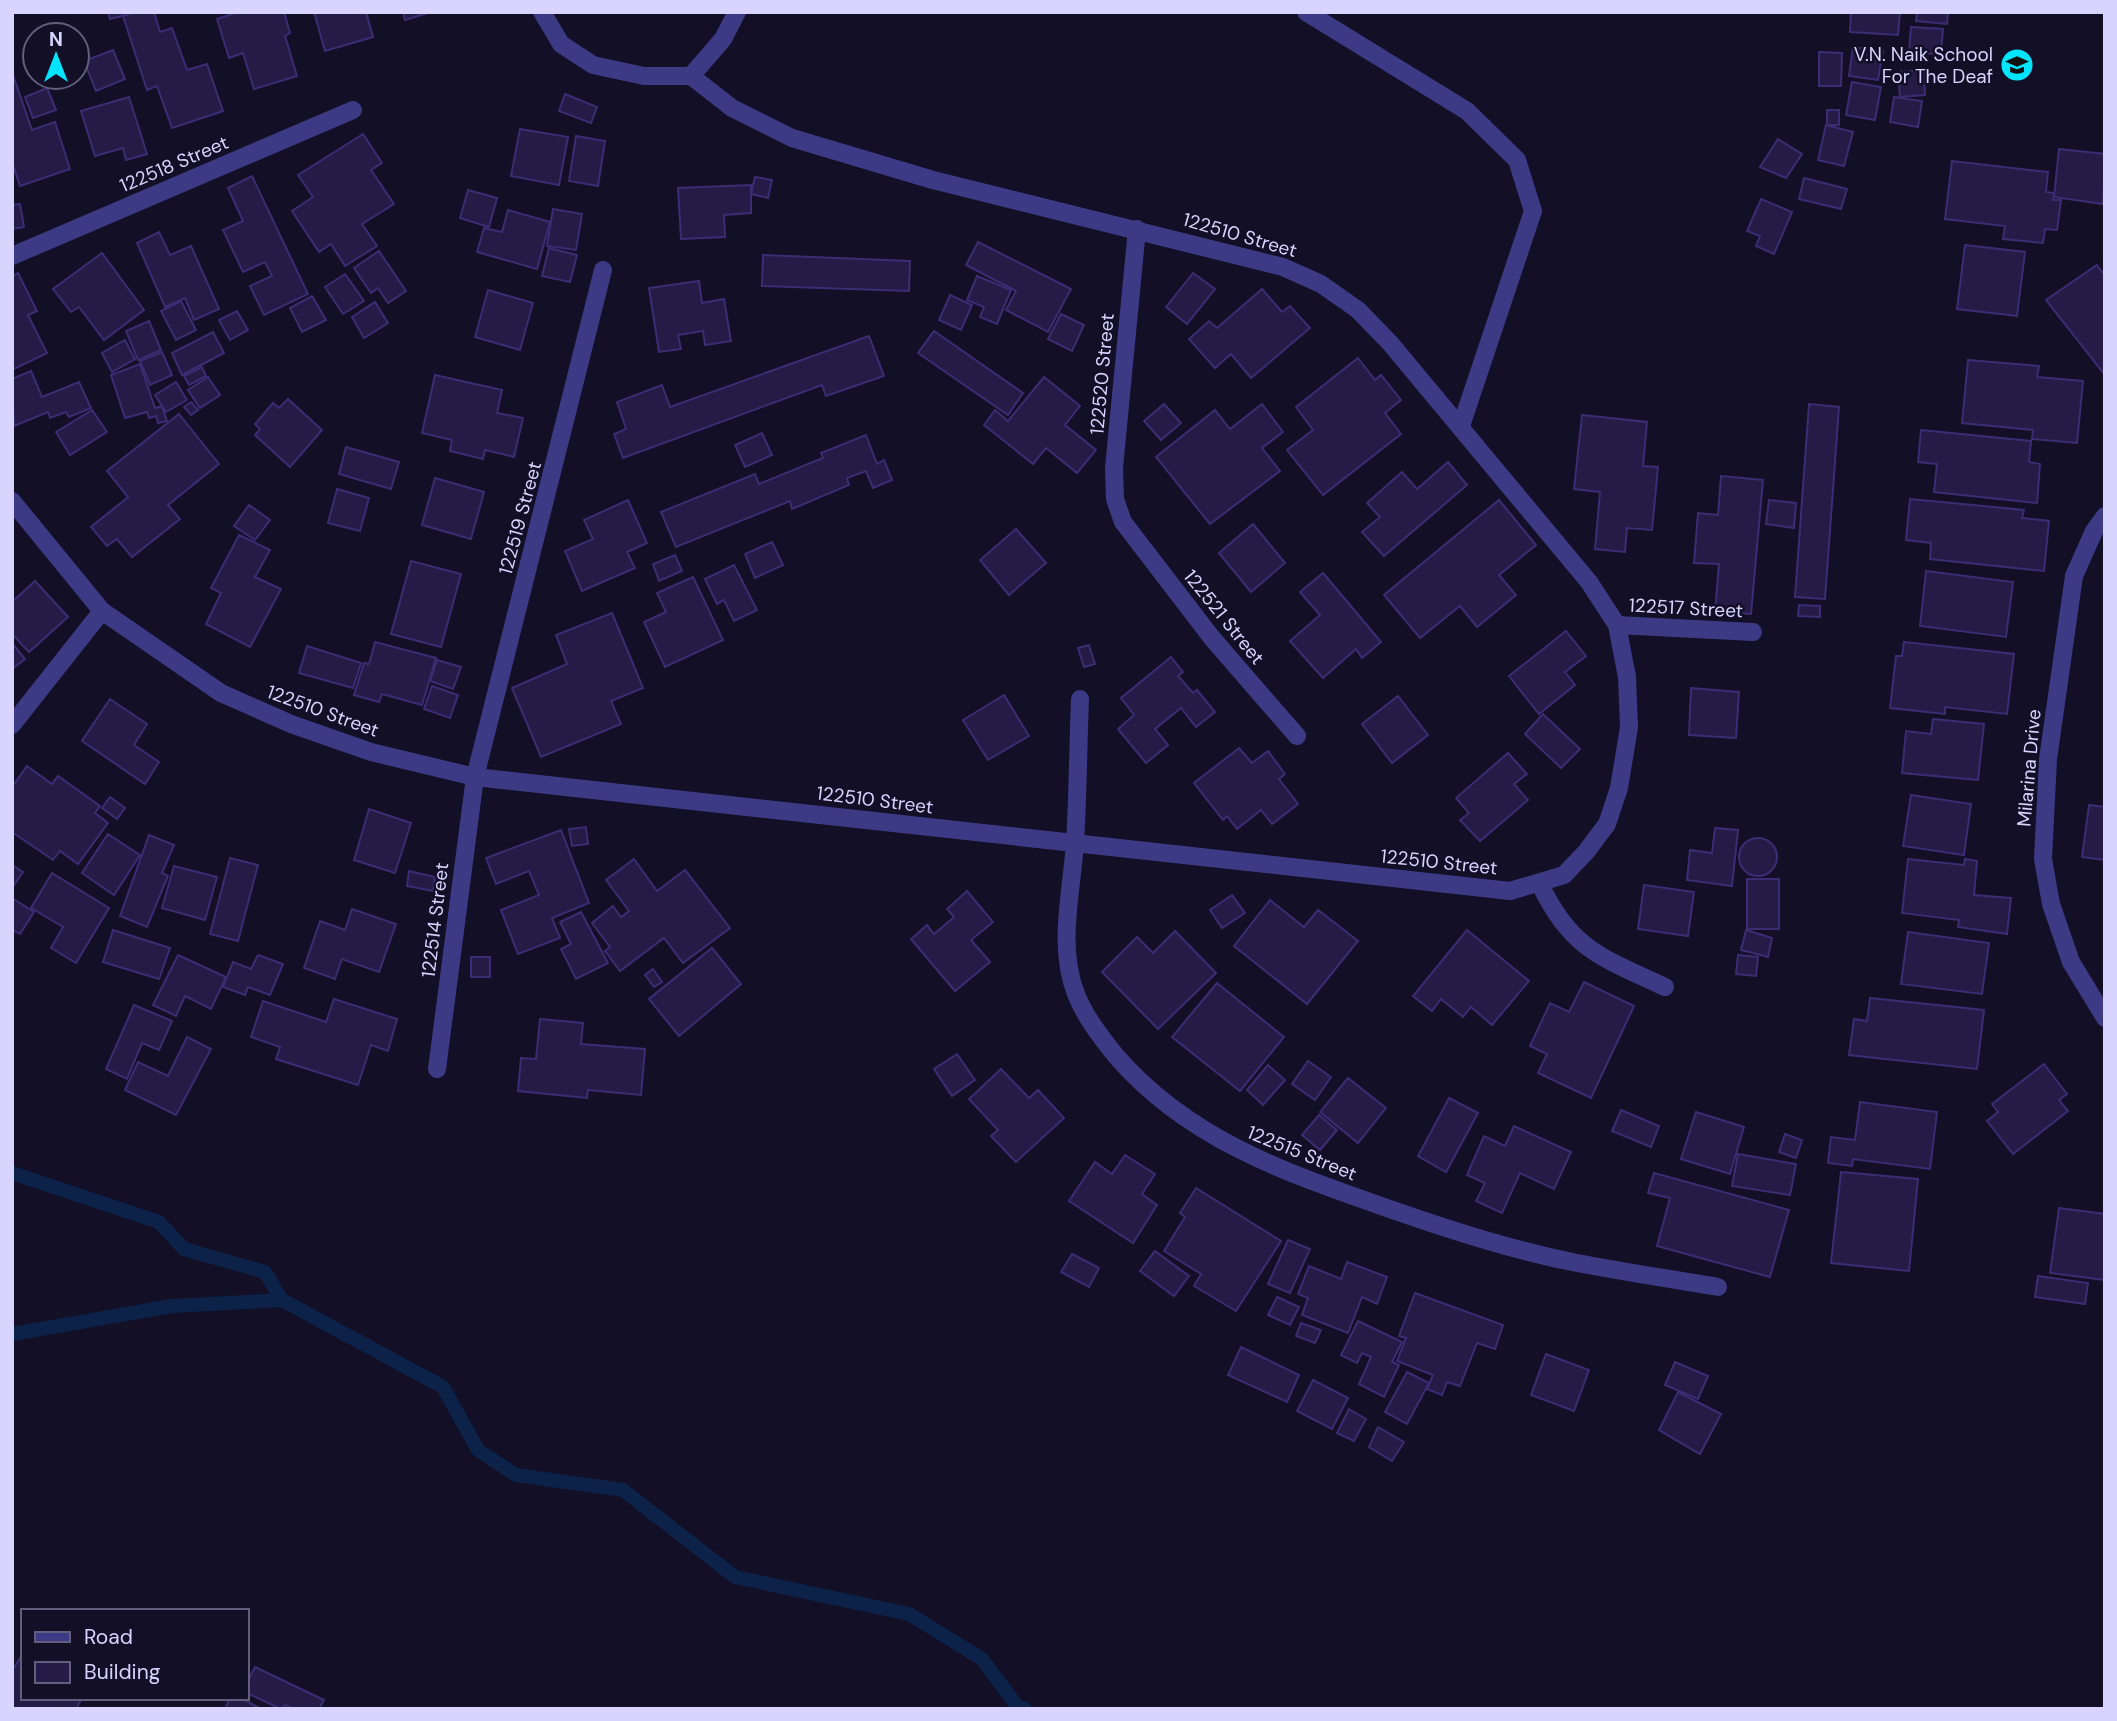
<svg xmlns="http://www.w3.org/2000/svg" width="2117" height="1721" viewBox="0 0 2117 1721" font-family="'DM Sans',sans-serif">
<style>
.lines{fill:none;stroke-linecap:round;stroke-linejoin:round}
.stream{stroke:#0c2248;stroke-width:14}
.building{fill:#241b47;stroke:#3b2d73;stroke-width:2}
.minor{stroke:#3d3a85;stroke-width:18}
.labels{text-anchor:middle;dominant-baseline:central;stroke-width:5;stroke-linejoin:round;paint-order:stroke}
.poi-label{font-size:19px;fill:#d9d4ff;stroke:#130f26;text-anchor:end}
.street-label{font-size:19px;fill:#d9d4ff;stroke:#130f26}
</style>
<rect width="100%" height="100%" fill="#130f26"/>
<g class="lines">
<g class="stream">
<polyline points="12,1173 159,1222 184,1249 265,1272 282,1300"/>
<polyline points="12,1334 172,1306 282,1300 443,1387 478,1450 516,1475 623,1490 735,1577 909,1614 982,1659 1017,1706 1025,1709"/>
</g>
</g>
<g class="building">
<polygon points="108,12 125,12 126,15 110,19"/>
<polygon points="135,12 154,12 160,32 172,28 187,70 207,64 223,111 172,128 157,86 147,90 123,16"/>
<polygon points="238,12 284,12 290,33 285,36 297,76 254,89 243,53 229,58 217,19"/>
<polygon points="314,12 366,12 373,37 325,51"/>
<polygon points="403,12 431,12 405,20"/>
<polygon points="1851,12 1900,12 1898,35 1850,32"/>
<polygon points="1917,12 1948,12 1947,24 1916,21"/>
<polygon points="1911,27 1943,29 1941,54 1909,53"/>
<polygon points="1853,47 1883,51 1878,80 1849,76"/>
<polygon points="113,50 125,79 96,91 84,61"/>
<polygon points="1819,52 1842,53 1841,86 1819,86"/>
<polygon points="1924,70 1925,95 1900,97 1898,72"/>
<polygon points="12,72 32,130 55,122 70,169 20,186 12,162"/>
<polygon points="1852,82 1881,87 1875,120 1846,115"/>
<polygon points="47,88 56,110 33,118 25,97"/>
<polygon points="565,94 597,107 591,123 559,111"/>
<polygon points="129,97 147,154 126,160 123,148 95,156 81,111"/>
<polygon points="1894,97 1922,101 1918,127 1890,122"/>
<rect x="1827" y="110" width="12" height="15"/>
<polygon points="1826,125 1853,132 1844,166 1818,160"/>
<polygon points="520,129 568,137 559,185 511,176"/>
<polygon points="363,134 382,163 371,170 394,204 362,224 377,246 345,266 331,244 319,252 292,211 313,197 298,175"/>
<polygon points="576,136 605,141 598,186 569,181"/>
<polygon points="1778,139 1802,154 1786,178 1760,167"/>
<polygon points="2059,149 2105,154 2103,204 2054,197"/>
<polygon points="1952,161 2048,172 2046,192 2054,193 2053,200 2061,200 2057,230 2045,229 2043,243 2003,239 2005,226 1945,219"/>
<polygon points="252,176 308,294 264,315 250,286 272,276 265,262 243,272 223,230 243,221 228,188"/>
<polygon points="755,177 772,180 768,198 751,194"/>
<polygon points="1804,178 1847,189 1841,209 1799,199"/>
<polygon points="751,185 751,213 724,215 725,237 681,239 678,188"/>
<polygon points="468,190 497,198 489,227 460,218"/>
<polygon points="1761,199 1792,212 1774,254 1756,246 1760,236 1747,231"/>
<polygon points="20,204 24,227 12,229 12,205"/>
<polygon points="553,209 582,214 576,250 547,246"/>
<polygon points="508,210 550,222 537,269 477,252 484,228 502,232"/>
<polygon points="159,232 170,255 191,246 219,309 194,320 185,298 165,307 137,243"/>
<polygon points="978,242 1071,289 1048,332 1006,310 1016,291 966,265"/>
<polygon points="1965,245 2025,252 2017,316 1957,309"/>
<polygon points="549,248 577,255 570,282 542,276"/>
<polygon points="379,251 406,291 388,303 378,288 371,293 354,268"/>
<polygon points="102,253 144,310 104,340 79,307 71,312 53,289"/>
<polygon points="763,255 910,261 909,291 762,286"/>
<polygon points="2097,265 2105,276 2105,375 2046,300"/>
<polygon points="18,273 37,311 28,315 47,353 12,370 12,276"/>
<polygon points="1193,273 1215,289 1187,324 1166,307"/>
<polygon points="345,274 364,301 343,314 325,287"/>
<polygon points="977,276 1011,290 997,324 980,317 984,307 967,300"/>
<polygon points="699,281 702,303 724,299 731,341 705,345 703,331 678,335 681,349 659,352 649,288"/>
<polygon points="1262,289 1282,312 1290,306 1310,328 1251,378 1231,354 1215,368 1189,339 1209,321 1217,328"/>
<polygon points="488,290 533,303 520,350 475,337"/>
<polygon points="950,295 972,305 961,330 939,320"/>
<polygon points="312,296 326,320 302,332 290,308"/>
<polygon points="181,301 196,330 176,340 161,311"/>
<polygon points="375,302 388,323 364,338 352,317"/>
<polygon points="237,311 248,330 230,340 219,320"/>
<polygon points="1061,314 1084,325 1072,351 1048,339"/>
<polygon points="149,321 161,350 138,360 126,331"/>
<polygon points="934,331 1023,393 1008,415 918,353"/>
<polygon points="213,332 224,353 182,375 172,353"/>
<polygon points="869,336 884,376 826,396 822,385 623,458 614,434 626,429 617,402 662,385 670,407"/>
<polygon points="125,340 135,359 112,372 102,353"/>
<polygon points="162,352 172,375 150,385 140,361"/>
<polygon points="1358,358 1375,380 1381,375 1401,400 1385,413 1401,434 1323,495 1287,450 1313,430 1296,407"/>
<polygon points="1968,360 2039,366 2037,377 2083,381 2077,443 2032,439 2033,430 1962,423"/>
<polygon points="140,364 155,408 162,406 167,421 158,423 156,416 149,418 147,412 125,418 111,375"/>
<polygon points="202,367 206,376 189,385 184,376"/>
<polygon points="31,371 42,397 79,382 91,408 69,417 66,412 50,418 48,412 14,426 12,379"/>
<polygon points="435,375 502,390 497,413 523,418 514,457 485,450 483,459 450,451 452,440 422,433"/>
<polygon points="208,377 220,395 200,408 188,390"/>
<polygon points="1044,377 1080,406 1065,425 1096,450 1077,473 1046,448 1033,464 984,425 995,410 1008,421"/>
<polygon points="176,382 187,400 166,412 155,395"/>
<polygon points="288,399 322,430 290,467 255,435 260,429 255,424 273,403 279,408"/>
<polygon points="191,402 198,410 191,415 184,407"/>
<polygon points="1164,404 1181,423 1161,440 1144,421"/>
<polygon points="1262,404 1283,432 1262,448 1280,471 1210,524 1156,457 1215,410 1230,429"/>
<polygon points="1809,404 1839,407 1825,599 1795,597"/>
<polygon points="92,410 107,432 70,455 56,432"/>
<polygon points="179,414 219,464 168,505 180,519 132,557 117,539 107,546 91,527 128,497 107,471"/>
<polygon points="1582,415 1647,422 1643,466 1658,467 1652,530 1627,528 1625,552 1595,549 1600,492 1574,489"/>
<polygon points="1921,430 2031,441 2029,462 2040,464 2037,503 1934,492 1937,464 1918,462"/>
<polygon points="762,433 772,455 745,467 735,445"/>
<polygon points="866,435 877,464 884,460 892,480 873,488 866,471 847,478 849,485 792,509 790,501 676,547 661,512 755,474 759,484 823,458 821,453"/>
<polygon points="346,447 399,462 391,489 339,474"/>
<polygon points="1448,462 1467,485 1384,556 1362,532 1380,517 1367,503 1402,472 1417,489"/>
<polygon points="1721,476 1763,480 1751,614 1715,611 1719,564 1694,563 1698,513 1718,515"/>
<polygon points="435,478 484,492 471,539 422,525"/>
<polygon points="337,489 369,498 360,531 328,523"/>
<polygon points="1910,499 2024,510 2022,518 2049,521 2044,571 1930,559 1931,543 1906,540"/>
<polygon points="628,500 647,543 627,552 635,568 582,591 565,551 593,539 584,520"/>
<polygon points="1499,500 1536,545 1499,575 1516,595 1477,627 1460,606 1420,638 1384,595"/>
<polygon points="1769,500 1796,503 1794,528 1766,524"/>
<polygon points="249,505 270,520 255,540 234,526"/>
<polygon points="1253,524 1285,563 1251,592 1219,553"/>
<polygon points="1016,529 1046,563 1009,595 980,560"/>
<polygon points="239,535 270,550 255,577 281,589 250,647 206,624 221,593 211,588"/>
<polygon points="772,542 783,565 755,578 745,554"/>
<polygon points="675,555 682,571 659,581 653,564"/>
<polygon points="411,561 461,574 441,647 391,634"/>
<polygon points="734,565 757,610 734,621 724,600 717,604 705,579"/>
<polygon points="1926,571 2013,582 2006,637 1920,626"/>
<polygon points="1323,573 1381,642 1362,658 1356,649 1323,678 1290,641 1320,615 1300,592"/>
<polygon points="693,577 723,640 665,667 644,622 666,612 657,593"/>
<polygon points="35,581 68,617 29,652 12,634 12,602"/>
<polygon points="1799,605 1820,606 1820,617 1798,616"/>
<polygon points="612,613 643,688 611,701 621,724 541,757 512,688 567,664 556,635"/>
<polygon points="1566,631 1586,656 1565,672 1575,685 1539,714 1509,676"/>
<polygon points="375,642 436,658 422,705 382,694 379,702 354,695 364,663 369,664"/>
<polygon points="1904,642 2014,654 2007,714 1945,707 1945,714 1890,708 1896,656 1902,656"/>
<polygon points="12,643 25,659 12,669"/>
<polygon points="1089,645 1095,664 1084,667 1078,648"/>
<polygon points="307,646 361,663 353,688 299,673"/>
<polygon points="1171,657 1183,672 1178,676 1193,693 1197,690 1215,712 1196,727 1181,708 1155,729 1168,745 1146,763 1118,729 1134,715 1121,698"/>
<polygon points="437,660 461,667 453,689 430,681"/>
<polygon points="432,686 458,695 450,718 424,709"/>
<polygon points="1691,688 1739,692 1736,738 1689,735"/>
<polygon points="1004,695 1029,736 988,760 963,720"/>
<polygon points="1398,696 1428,735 1392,763 1362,724"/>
<polygon points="110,699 147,724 134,745 159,762 145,784 82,741"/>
<polygon points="1543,714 1580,749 1561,768 1525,734"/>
<polygon points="1933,719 1984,724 1978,780 1902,773 1906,731 1931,734"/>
<polygon points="1239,748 1252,763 1268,751 1285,774 1279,779 1298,804 1272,824 1261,810 1237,829 1227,816 1223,820 1194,783"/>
<polygon points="1508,753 1527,774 1514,784 1528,800 1480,841 1460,820 1469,813 1456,798"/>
<polygon points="27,766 52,784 58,776 100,806 95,813 108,823 78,864 60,851 53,860 12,832 12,787"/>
<polygon points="1911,795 1971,804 1964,855 1903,846"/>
<polygon points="110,797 125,808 117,819 102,808"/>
<polygon points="2089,805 2105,807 2105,860 2082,857"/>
<polygon points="369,809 411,823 395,873 354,860"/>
<polygon points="586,827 588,844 572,846 569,829"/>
<polygon points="1715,828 1738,830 1732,886 1687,880 1690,850 1712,853"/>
<polygon points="561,830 589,903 552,918 560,938 518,954 501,910 539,895 529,871 496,884 486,858"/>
<polygon points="108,834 140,855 114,895 82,873"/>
<polygon points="149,835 174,845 162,873 168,876 147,927 120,916"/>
<circle cx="1758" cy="857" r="19"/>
<polygon points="230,858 258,865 238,941 210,934"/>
<polygon points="634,859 657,891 685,870 730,928 683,963 664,938 620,971 605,951 610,947 592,923 613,906 621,917 629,911 606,880"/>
<polygon points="1908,859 1964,865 1965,859 1977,861 1974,895 2011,898 2007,934 1958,927 1959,920 1902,913"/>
<polygon points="12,865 23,872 12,888"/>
<polygon points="174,866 217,877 205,920 162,908"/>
<polygon points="409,871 435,877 433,891 407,886"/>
<polygon points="52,873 109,908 76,963 51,948 63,927 31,908"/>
<rect x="1747" y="879" width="32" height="50"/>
<polygon points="1644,885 1694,892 1688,936 1638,929"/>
<polygon points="967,891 993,922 971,940 990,962 955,991 911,939 927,925 934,934 954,917 947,909"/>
<polygon points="1232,895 1245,913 1222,928 1210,910"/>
<polygon points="12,898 34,912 20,934 12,930"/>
<polygon points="1270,900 1304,927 1318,910 1358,941 1307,1004 1234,946"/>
<polygon points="352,909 396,924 379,972 342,959 335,979 304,968 320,921 345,930"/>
<polygon points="581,912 608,963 576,979 561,949 571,944 560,922"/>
<polygon points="113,930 170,948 159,979 103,962"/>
<polygon points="1467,930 1529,981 1492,1025 1471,1007 1463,1017 1441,999 1432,1011 1413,996"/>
<polygon points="1746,930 1772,938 1768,957 1741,950"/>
<polygon points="1175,931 1216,973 1158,1029 1102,972 1137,937 1153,953"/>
<polygon points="1908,932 1989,943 1982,994 1901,984"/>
<polygon points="712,948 741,984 679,1036 649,999"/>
<polygon points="178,955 226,977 211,1009 185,996 176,1016 153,1005"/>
<polygon points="258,955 283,964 270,995 248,987 245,995 223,987 233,962 251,969"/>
<polygon points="1738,955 1758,957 1756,976 1736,974"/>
<rect x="471" y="957" width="19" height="20"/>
<polygon points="653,969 662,982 654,987 645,975"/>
<polygon points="1584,982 1634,1006 1591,1098 1538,1073 1547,1054 1530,1046 1550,1003 1569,1012"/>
<polygon points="1217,983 1284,1037 1240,1091 1172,1037"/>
<polygon points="1870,998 1984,1010 1977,1069 1849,1055 1854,1019 1867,1021"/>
<polygon points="334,999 397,1019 388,1051 371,1045 358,1085 276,1059 280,1047 251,1037 263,1001 326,1022"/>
<polygon points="134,1005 172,1021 159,1050 142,1043 127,1079 106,1069"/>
<polygon points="540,1019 583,1023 581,1044 645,1049 641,1095 588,1090 587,1098 518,1091 521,1058 536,1059"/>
<polygon points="187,1037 211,1049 176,1115 125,1090 138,1062 168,1076"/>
<polygon points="957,1054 975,1080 952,1096 934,1069"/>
<polygon points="1308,1061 1331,1077 1315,1100 1292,1084"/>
<polygon points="2044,1064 2067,1094 2059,1100 2068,1111 2013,1154 1987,1121 1998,1112 1992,1104"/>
<polygon points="1268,1065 1285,1080 1263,1105 1247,1090"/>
<polygon points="1001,1069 1029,1098 1038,1090 1064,1118 1016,1162 991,1136 998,1130 969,1099"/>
<polygon points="1348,1078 1386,1108 1358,1143 1320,1112"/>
<polygon points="1449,1098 1478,1113 1446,1172 1418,1156"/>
<polygon points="1860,1102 1937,1112 1930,1169 1853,1159 1852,1166 1828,1163 1831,1137 1855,1140"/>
<polygon points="1621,1110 1659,1126 1651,1147 1612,1131"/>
<polygon points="1696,1112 1744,1127 1730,1174 1681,1159"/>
<polygon points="1319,1115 1337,1130 1320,1150 1302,1135"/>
<polygon points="1514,1126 1571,1152 1554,1189 1520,1173 1502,1213 1476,1201 1485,1183 1467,1175 1484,1136 1505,1146"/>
<polygon points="1785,1134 1802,1140 1796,1158 1779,1152"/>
<polygon points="1738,1154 1796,1164 1790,1195 1732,1186"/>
<polygon points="1125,1155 1155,1174 1142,1194 1157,1205 1133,1243 1069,1201 1095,1162 1112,1174"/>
<polygon points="1841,1172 1918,1179 1909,1271 1831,1263"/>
<polygon points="1654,1173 1789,1210 1770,1277 1657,1246 1670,1198 1648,1193"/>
<polygon points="1196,1188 1281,1241 1236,1311 1194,1286 1201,1274 1164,1251 1185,1217 1180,1213"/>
<polygon points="2059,1208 2105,1214 2105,1280 2050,1273"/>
<polygon points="1288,1240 1310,1249 1290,1293 1268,1284"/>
<polygon points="1155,1251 1189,1276 1174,1296 1140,1271"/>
<polygon points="1072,1254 1099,1268 1089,1287 1061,1272"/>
<polygon points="1347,1262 1387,1277 1377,1304 1362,1297 1348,1333 1302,1315 1308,1298 1298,1294 1309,1266 1341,1279"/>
<polygon points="2038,1276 2088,1283 2085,1304 2035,1297"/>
<polygon points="1415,1293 1503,1325 1495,1349 1477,1343 1460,1386 1447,1382 1442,1395 1427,1389 1433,1375 1397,1361 1406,1338 1399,1336"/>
<polygon points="1277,1297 1299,1307 1290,1325 1268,1315"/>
<polygon points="1358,1321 1402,1342 1392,1362 1399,1365 1384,1397 1359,1384 1371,1357 1362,1353 1357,1363 1341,1355"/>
<polygon points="1301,1323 1321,1330 1315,1343 1296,1336"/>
<polygon points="1241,1347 1299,1375 1287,1402 1228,1375"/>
<polygon points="1546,1354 1589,1370 1574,1411 1531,1395"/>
<polygon points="1675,1362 1708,1376 1698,1399 1665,1385"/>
<polygon points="1407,1372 1429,1383 1407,1424 1385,1412"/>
<polygon points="1313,1380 1348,1398 1332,1429 1297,1411"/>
<polygon points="1678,1392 1721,1414 1700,1454 1659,1430"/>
<polygon points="1349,1409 1366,1419 1354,1441 1337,1433"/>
<polygon points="1378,1427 1404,1442 1392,1461 1369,1447"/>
<polygon points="23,1653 23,1698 82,1698 76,1709 12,1709 12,1671"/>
<polygon points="255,1667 324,1700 319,1709 293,1709 285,1705 281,1709 247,1693 247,1683"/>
<polygon points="230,1698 241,1698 261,1709 225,1709"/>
</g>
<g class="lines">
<g class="minor">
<polyline points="1306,12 1467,111 1517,160 1533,211 1461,426"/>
<polyline points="691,76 723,39 737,12"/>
<polyline points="1137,229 1114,468 1115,499 1123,522 1212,638 1297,736"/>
<polyline points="12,256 353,110"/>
<polyline points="12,501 102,611 221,693 291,724 371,752 475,777 1510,891 1564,875 1586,852 1607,824 1619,788 1629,727 1627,677 1617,625 1589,582 1390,343 1358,310 1321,284 1283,267 933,180 792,138 732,108 691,76 644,76 593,65 561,44 542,12"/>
<polyline points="2105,516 2094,531 2074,576 2048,759 2043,859 2051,904 2071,962 2105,1018"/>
<polyline points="1617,625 1753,632"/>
<path d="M1080 699C1078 747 1078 795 1075 842 1072 892 1057 945 1076 994 1085 1017 1101 1037 1116 1056 1188 1139 1284 1172 1384 1207 1447 1229 1511 1250 1577 1263 1624 1272 1671 1279 1718 1287"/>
<polyline points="12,725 102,611"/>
<path d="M1540 884C1571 950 1603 958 1665 987"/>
<polyline points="437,1069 475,777 603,270"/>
</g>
</g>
<defs>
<symbol id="school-disc" viewBox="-11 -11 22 22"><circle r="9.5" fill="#00e5ff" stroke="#130f26"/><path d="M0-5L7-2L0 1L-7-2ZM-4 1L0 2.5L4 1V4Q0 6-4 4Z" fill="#111"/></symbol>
</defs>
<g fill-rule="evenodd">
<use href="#school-disc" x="1998" y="46" width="38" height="38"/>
</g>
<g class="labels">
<g class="poi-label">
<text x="1993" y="54">V.N. Naik School<tspan x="1993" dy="22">For The Deaf</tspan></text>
</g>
<g class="street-label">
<text transform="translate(174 164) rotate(-23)">122518 Street</text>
<text transform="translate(1240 235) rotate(16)">122510 Street</text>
<text transform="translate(1102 374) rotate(-85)">122520 Street</text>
<text transform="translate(520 518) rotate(-75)">122519 Street</text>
<text transform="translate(1686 608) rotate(3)">122517 Street</text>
<text transform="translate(1224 617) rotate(51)">122521 Street</text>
<text transform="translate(323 711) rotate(20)">122510 Street</text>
<text transform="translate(2029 768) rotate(-85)">Milarina Drive</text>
<text transform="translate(875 800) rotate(7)">122510 Street</text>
<text transform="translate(1439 862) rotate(6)">122510 Street</text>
<text transform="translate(435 920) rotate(-83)">122514 Street</text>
<text transform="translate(1302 1153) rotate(22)">122515 Street</text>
</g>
</g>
<rect width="2117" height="1721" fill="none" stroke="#d9d4ff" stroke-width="28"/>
<rect x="21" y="1609" width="228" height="91" fill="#130f26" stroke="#625e7d" stroke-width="2"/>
<rect x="35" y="1632" width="35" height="10" fill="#3d3a85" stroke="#625e7d" stroke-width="2"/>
<text x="84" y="1644" font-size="21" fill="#d9d4ff">Road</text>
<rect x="35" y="1662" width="35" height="21" fill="#241b47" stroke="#625e7d" stroke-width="2"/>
<text x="84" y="1679" font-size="21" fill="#d9d4ff">Building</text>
<g transform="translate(56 56)"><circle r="33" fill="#130f26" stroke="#625e7d" stroke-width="2"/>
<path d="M0-5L12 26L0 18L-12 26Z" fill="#00e5ff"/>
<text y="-10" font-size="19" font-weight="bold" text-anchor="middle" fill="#d9d4ff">N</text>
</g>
</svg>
